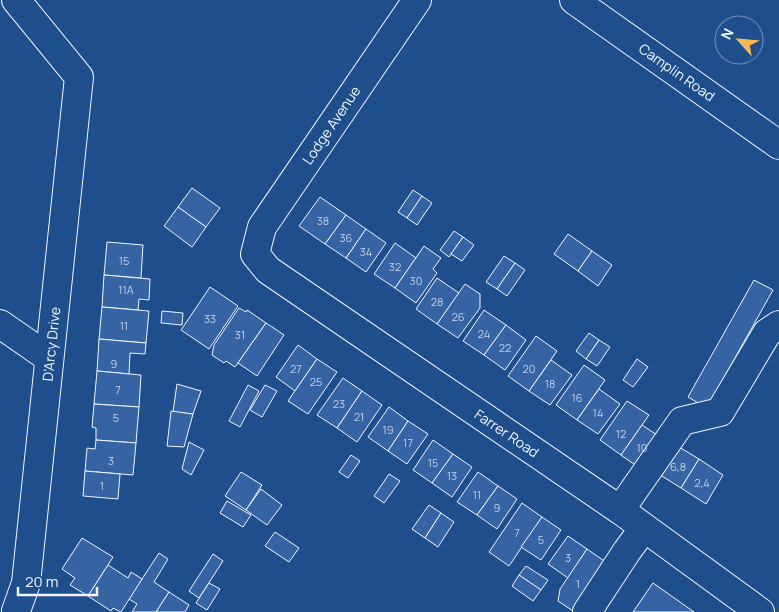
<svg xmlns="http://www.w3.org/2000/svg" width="779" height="612" viewBox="0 0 779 612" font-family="Manrope,sans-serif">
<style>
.building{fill:#3563a3;stroke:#f2f6ff}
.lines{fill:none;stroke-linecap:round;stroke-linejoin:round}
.minor-casing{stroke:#f2f6ff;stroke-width:30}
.minor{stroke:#1f4e8c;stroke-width:28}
.labels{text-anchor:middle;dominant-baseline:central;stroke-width:4;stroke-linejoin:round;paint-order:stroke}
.number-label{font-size:11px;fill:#c3d1e8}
.street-label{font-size:14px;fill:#f2f6ff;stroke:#1f4e8c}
</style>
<rect width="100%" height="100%" fill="#1f4e8c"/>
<g class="building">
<polygon points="192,188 220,208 206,227 178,207"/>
<polygon points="413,190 422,196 407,218 398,212"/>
<polygon points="422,196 432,203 417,225 407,218"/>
<polygon points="320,197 346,215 325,244 299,226"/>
<polygon points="178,207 206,227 192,247 164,226"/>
<polygon points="346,215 366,229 346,258 325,244"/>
<polygon points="366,229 386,243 366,272 346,258"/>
<polygon points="454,231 463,237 449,257 440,250"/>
<polygon points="568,234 592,251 578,271 554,254"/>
<polygon points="463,237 474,245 462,261 451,254"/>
<polygon points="107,242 143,245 141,278 104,275"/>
<polygon points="395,243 416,258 395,288 374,274"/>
<polygon points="424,246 441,258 433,269 437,273 416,303 395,288"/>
<polygon points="592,251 612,265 598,286 578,271"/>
<polygon points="504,256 515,263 497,289 486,282"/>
<polygon points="515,263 525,270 507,296 497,289"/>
<polygon points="104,275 150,279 149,300 139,299 138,310 102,307"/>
<polygon points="437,278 459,293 437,324 416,309"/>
<polygon points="754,280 773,290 707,408 688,397"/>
<polygon points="465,284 480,294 480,308 458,338 437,324"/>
<polygon points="210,287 238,306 209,349 181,330"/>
<polygon points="102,307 149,311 146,343 99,339"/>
<polygon points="239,308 246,312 247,310 266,323 235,367 226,361 224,363 212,355 214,345"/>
<polygon points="484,310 506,325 484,355 463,341"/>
<polygon points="162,311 183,313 182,325 161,323"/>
<polygon points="266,323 284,335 257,376 238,363"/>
<polygon points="506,325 526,340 505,370 484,355"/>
<polygon points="589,333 599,340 586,359 576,351"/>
<polygon points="536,336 557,351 529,391 508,376"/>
<polygon points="99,339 146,343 145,354 130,353 129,374 97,371"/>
<polygon points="599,340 610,347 597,366 586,359"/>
<polygon points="298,345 317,359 295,391 276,377"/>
<polygon points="317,359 337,372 308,414 288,401"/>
<polygon points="637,359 648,367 633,387 623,380"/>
<polygon points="551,360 572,375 550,405 529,391"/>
<polygon points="584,365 605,380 577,420 556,405"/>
<polygon points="97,371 141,375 139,407 94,404"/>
<polygon points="343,378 362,391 337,428 317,415"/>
<polygon points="177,384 201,391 193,414 173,412"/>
<polygon points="248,385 259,391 240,427 229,421"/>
<polygon points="265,385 277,391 262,417 250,410"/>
<polygon points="599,389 620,404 598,434 577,420"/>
<polygon points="362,391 382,405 357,442 337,428"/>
<polygon points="627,401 649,415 621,455 600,440"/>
<polygon points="94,404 139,407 136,443 96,440 96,428 92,427"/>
<polygon points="389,407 408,421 388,451 368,437"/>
<polygon points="171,411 193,414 184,447 167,446"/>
<polygon points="408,421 428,434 407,464 388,451"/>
<polygon points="642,425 663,439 642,470 621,455"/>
<polygon points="96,440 136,443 133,475 85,471 87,448 95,449"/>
<polygon points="433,440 453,454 432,483 413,470"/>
<polygon points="189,442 204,450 191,475 182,469"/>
<polygon points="674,444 699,459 681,488 657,473"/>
<polygon points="453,454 472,467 452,497 432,483"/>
<polygon points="351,455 360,461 348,478 339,472"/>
<polygon points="699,459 723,475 706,504 681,488"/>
<polygon points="85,471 120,474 118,499 83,496"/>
<polygon points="241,472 262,485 246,510 225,496"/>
<polygon points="478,472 498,486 477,515 457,502"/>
<polygon points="389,474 400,481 384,503 374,496"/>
<polygon points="498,486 517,499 497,529 477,515"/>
<polygon points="261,489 282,505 267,525 246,510"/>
<polygon points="227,501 251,515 243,527 220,513"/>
<polygon points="522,503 542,517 509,566 489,552"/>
<polygon points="429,505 441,513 425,538 412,529"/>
<polygon points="441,513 454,522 438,547 425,538"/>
<polygon points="542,517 561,530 541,560 521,547"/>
<polygon points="275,532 299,548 289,562 265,546"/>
<polygon points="568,536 587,549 568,578 548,564"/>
<polygon points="82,538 113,557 88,596 70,585 75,578 62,569"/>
<polygon points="587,549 607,563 573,611 558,601 560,589"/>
<polygon points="159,553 168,559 154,582 169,592 156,612 132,612 137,604 129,599"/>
<polygon points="213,554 223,561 199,598 189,591"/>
<polygon points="108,565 128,578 131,572 142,579 121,612 113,608 111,611 88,596"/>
<polygon points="526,566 548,580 541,590 519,575"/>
<polygon points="519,575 541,590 533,601 512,586"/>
<polygon points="209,583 220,589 207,610 196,603"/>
<polygon points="653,583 694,612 633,612"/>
<polygon points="169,592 189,605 185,612 156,612"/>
</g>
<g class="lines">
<defs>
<g id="minor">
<polyline points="417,0 262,227 255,254 268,270 620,510 760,612"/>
<polyline points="574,0 779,145"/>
<polyline points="0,324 49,358"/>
<polyline points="620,510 682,421 720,412 767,333 779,325"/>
<polyline points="16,611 26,583 79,77 16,0"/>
<polyline points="587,612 627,551 644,528"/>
</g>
</defs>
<use href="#minor" class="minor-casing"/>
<use href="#minor" class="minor"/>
</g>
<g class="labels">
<g class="number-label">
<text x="323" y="220">38</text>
<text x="346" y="237">36</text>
<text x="366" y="251">34</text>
<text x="124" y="260">15</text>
<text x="395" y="266">32</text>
<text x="416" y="280">30</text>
<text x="126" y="289">11A</text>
<text x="437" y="301">28</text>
<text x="458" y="316">26</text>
<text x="210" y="318">33</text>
<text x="124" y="325">11</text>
<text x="484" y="333">24</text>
<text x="240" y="334">31</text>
<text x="505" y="347">22</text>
<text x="114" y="363">9</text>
<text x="296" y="368">27</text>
<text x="529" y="368">20</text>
<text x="316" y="381">25</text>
<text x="550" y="383">18</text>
<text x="118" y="389">7</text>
<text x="577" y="397">16</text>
<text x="339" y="403">23</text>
<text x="598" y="412">14</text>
<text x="359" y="416">21</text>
<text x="116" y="417">5</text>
<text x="388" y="429">19</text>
<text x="621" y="433">12</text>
<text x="408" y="442">17</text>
<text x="642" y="447">10</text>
<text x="111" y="460">3</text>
<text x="433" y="462">15</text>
<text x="678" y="466">6,8</text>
<text x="452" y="475">13</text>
<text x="702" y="482">2,4</text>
<text x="102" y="485">1</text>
<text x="477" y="494">11</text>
<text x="497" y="507">9</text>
<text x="517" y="532">7</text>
<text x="541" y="539">5</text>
<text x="568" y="557">3</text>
<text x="578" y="583">1</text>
</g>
<g class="street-label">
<text transform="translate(677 72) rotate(35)">Camplin Road</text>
<text transform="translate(331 125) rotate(-56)">Lodge Avenue</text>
<text transform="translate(51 344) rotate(-84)">D'Arcy Drive</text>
<text transform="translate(507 433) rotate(34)">Farrer Road</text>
</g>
</g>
<g transform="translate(739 40) rotate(297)"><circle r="24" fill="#1f4e8c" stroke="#7391ba"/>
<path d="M0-4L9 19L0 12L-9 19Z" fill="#ffb74d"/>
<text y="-8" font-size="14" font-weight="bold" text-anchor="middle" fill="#f2f6ff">N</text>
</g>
<path d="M18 587v8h79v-8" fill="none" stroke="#f2f6ff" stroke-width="2.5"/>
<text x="25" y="587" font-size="15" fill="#f2f6ff" stroke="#1f4e8c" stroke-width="4" paint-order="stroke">20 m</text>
</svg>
